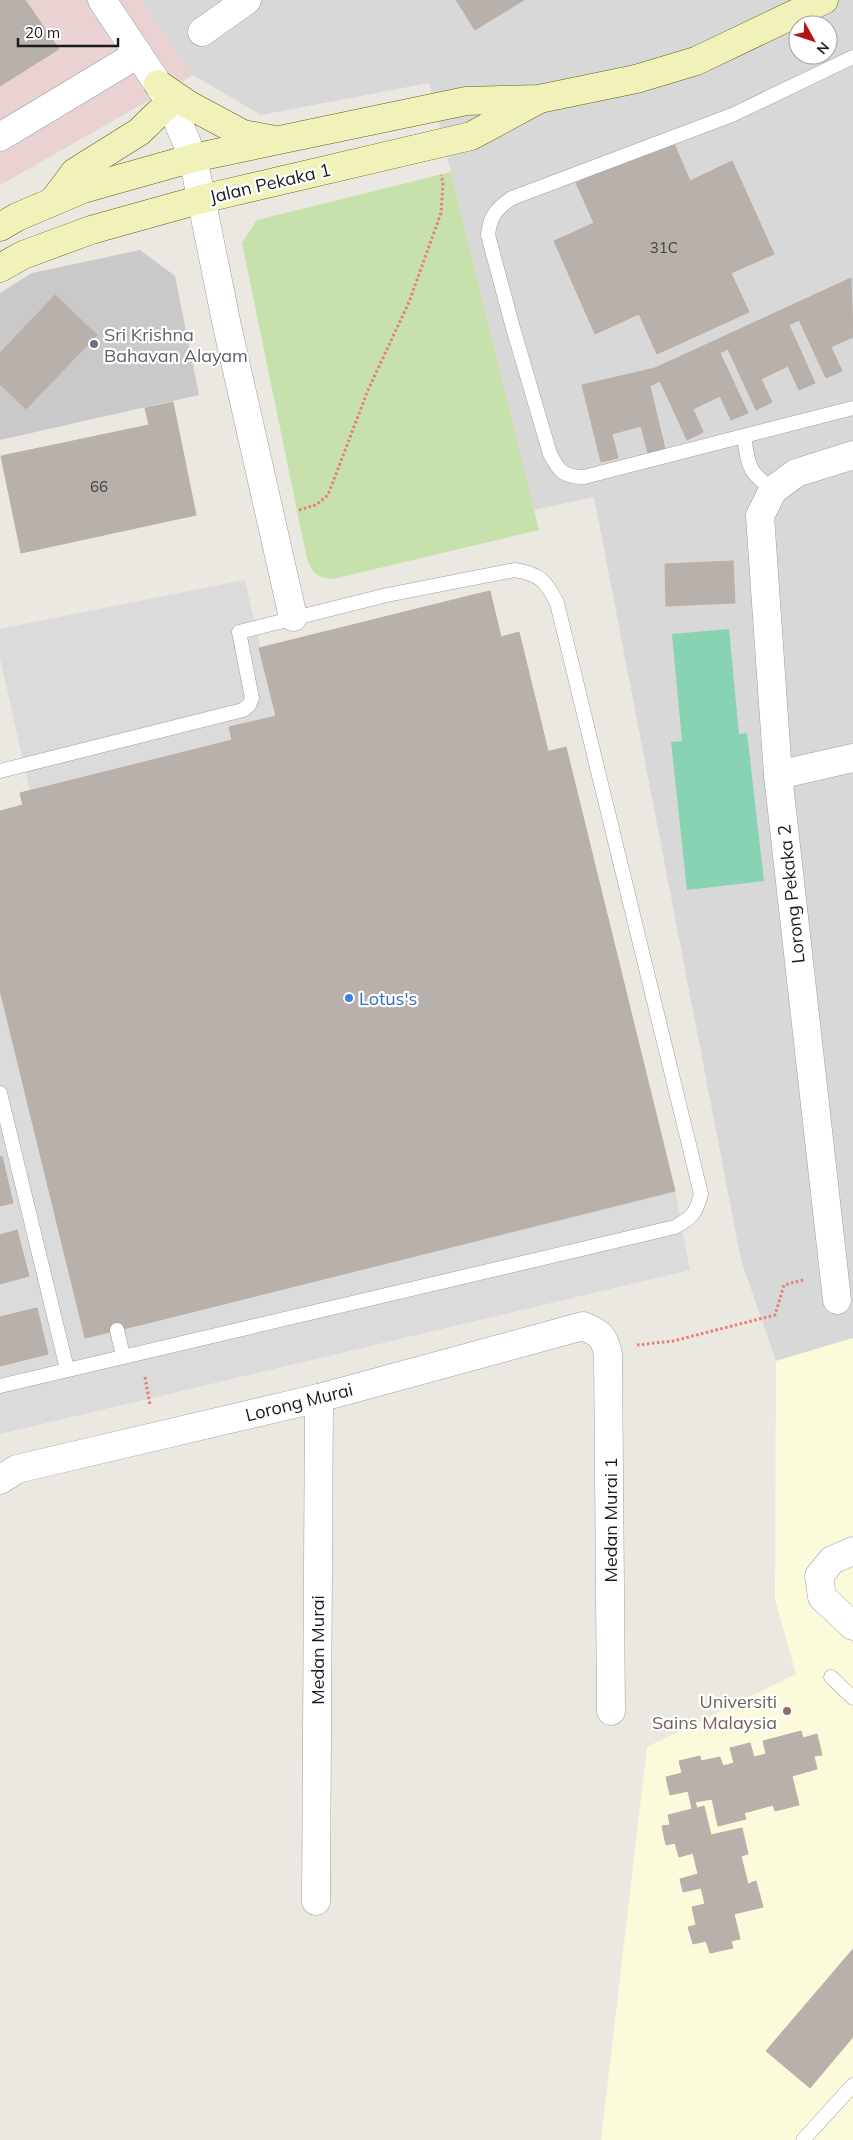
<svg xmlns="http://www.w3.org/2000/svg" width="853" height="2140" viewBox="0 0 853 2140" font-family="Mulish,sans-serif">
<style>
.residential{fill:#d9d8d8;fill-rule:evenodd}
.commercial{fill:#ebd2d2}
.education{fill:#fbfadb}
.religious{fill:#c9c9c9}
.grass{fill:#c7e1ac}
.pitch{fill:#87d3b4}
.parking{fill:#dbdbdb}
.building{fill:#b8b1ab;stroke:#bbafa6}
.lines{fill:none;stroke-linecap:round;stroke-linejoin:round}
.service-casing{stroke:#9f9f9f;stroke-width:15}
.minor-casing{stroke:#9f9f9f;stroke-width:29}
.secondary-casing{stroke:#5d640f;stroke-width:29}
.path{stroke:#ea7d74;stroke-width:3;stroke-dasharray:2.5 2.5;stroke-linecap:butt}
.service{stroke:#fff;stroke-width:14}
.minor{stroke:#fff;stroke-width:28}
.secondary{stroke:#f0f2b9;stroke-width:28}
.worship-dot{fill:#6b7280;stroke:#fff;stroke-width:2}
.shop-dot{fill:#3f7fe0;stroke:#fff;stroke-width:2}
.education-dot{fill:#8d6e63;stroke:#fff;stroke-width:2}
.labels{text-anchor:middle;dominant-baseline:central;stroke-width:4.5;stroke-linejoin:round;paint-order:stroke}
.number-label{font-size:15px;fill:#42403f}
.street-label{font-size:18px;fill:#1b1b1b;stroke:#fff}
.worship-label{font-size:18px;fill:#5b616d;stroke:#fff;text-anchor:start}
.shop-label{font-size:18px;fill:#366cbe;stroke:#fff;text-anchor:start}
.education-label{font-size:18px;fill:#785e54;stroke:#fff;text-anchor:end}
</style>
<rect width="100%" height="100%" fill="#ebe8e1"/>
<path class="residential" d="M0 0H853V1338L776 1361 741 1260 594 497 534 510 429 83 261 115 193 75 0 185ZM798 25H828V55H798Z"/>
<polygon class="commercial" points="0,0 142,0 193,75 0,185"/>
<polygon class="education" points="853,1338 853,2140 601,2140 647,1747 796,1674 775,1599 776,1361"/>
<polygon class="religious" points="140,250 175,276 199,395 0,440 0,293 32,273"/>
<path class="grass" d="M451 172 539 530 333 579C318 578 312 573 307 559L242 243 257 220Z"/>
<polygon class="pitch" points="729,629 739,734 747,733 764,881 687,890 671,742 682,741 672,634"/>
<g class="parking">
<polygon points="245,580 276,716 229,727 232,740 30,791 0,658 0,629"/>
<polygon points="0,990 85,1338 675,1191 690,1270 0,1434"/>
</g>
<g class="building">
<polygon points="0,0 25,0 59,49 0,86"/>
<polygon points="456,0 524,0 475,30"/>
<polygon points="672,139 690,181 732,161 774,254 731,273 749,312 657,354 639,314 595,334 554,241 594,223 576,183"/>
<polygon points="851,278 853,337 831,347 842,371 826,378 799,320 789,325 815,383 799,390 788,366 761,379 772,402 756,410 728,349 720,353 748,413 731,420 720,396 693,409 703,432 687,440 660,381 650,386 665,449 648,453 641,426 612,434 618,458 601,462 582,385 655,368"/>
<polygon points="55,295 97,335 26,409 0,384 0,353"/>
<polygon points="173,402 196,515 21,553 1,456 149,425 145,408"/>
<polygon points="733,561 735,603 666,606 665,564"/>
<polygon points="490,591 501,637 519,632 548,751 513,760 473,595"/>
<polygon points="473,595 513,760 566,747 675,1191 148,1323 20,793 232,740 229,727 276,716 259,648"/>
<polygon points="23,805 148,1323 85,1338 0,990 0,811"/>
<polygon points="2,1156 13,1203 0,1206 0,1157"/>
<polygon points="17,1230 29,1276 0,1284 0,1235"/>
<polygon points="37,1308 48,1354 0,1366 0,1317"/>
<polygon points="801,1731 803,1738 817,1734 822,1755 814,1756 817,1769 792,1776 799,1805 775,1811 773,1805 744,1813 746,1819 718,1826 712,1799 695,1802 697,1808 704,1806 711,1835 742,1828 748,1854 741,1856 748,1884 756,1881 763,1907 734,1914 740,1939 731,1941 733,1948 710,1953 706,1941 693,1944 688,1927 696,1925 692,1907 705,1904 701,1888 683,1892 680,1879 698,1874 693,1853 679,1857 675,1843 666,1845 662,1826 670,1825 668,1815 692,1809 688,1791 670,1795 666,1777 682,1773 679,1761 700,1756 701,1761 720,1757 723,1766 734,1763 730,1748 750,1743 754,1757 766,1754 763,1741"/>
<polygon points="853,1949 853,2037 810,2088 766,2051"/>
</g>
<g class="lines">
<defs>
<g id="service">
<path d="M853 57 732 115 512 198C496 209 490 216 488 235L513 328 550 454C559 471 563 477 584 477L853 408"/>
<path d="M744 437C749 468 748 471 773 490"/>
<path d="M0 771 243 710 249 705 252 698 239 632 387 595 515 570C540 574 546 581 557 603L701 1194C696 1213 693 1217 675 1227L0 1386"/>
<polyline points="0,1093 67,1369"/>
<polyline points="117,1330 123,1356"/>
<polyline points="831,1677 853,1698"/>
<polyline points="803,2140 853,2085"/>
</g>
<g id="minor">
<polyline points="102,0 170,102 193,158 227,326 293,617"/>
<polyline points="202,32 247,0"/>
<polyline points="0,137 138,54"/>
<polyline points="778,775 853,758"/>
<polyline points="837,1300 778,775 760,516 773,490 796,473 853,455"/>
<path d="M0 1480 17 1469 319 1398 583 1326C600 1333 604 1336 608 1354L611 1711"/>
<polyline points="853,1551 832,1560 819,1576 822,1597 853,1626"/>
<polyline points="316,1901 319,1398"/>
</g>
<g id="secondary">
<polyline points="158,84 189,105 243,134 270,139"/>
<polyline points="54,200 75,172 139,132 170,102"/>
<polyline points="0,227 17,217 83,189 193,158 466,101 539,99 636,79 696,61 824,0"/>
<polyline points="0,268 23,255 91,230 202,199 471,136 536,101"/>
</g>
</defs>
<use href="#service" class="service-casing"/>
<use href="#minor" class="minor-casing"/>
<use href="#secondary" class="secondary-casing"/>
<g class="path">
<polyline points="299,510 316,505 328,495 368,390 409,302 441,213 443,183 441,175"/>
<polyline points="637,1345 673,1341 775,1315 784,1285 803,1280"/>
<polyline points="145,1377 150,1405"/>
</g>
<use href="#service" class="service"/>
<use href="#minor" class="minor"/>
<use href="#secondary" class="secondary"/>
</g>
<circle class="worship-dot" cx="94" cy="344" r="5"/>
<circle class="shop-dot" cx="349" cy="998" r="5"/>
<circle class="education-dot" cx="787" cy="1711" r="5"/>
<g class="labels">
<g class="number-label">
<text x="664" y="247">31C</text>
<text x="99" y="486">66</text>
</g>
<g class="street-label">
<text transform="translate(270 183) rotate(-13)">Jalan Pekaka 1</text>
<text transform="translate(791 894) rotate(-96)">Lorong Pekaka 2</text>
<text transform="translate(299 1402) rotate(-14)">Lorong Murai</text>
<text transform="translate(610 1520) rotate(-90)">Medan Murai 1</text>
<text transform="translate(317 1650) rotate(-90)">Medan Murai</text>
</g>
<g class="worship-label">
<text x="104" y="334">Sri Krishna<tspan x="104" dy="21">Bahavan Alayam</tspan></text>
</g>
<g class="shop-label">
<text x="359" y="998">Lotus's</text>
</g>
<g class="education-label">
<text x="777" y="1701">Universiti<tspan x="777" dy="21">Sains Malaysia</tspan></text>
</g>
</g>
<g transform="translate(813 40) rotate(130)"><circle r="24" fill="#ffffff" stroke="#a4a4a4"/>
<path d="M0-4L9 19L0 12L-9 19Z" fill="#b21418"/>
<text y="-8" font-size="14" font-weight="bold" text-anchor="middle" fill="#1b1b1b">N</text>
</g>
<path d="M18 38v8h100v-8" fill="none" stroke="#1b1b1b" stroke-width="2.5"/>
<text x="25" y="38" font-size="15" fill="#1b1b1b" stroke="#ffffff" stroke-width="4" paint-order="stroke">20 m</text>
</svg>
